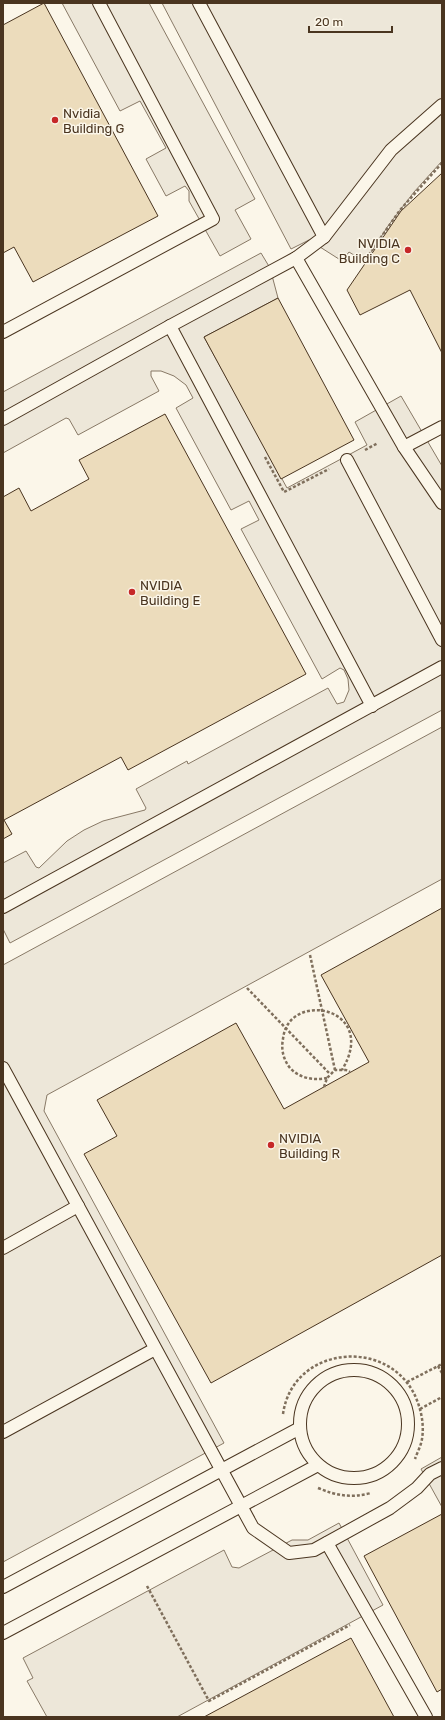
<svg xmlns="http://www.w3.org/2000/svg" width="445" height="1720" viewBox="0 0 445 1720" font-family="Rubik,sans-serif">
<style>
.parking{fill:#ede7d9;stroke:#887966}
.building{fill:#ecdcbc;stroke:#4a3520}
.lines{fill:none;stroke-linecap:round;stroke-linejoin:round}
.lane-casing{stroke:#4a3520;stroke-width:14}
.path{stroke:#7f6f5c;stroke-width:2.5;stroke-dasharray:3 2;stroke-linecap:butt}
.lane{stroke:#fbf6e9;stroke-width:12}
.poi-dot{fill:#c62828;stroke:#fbf6e9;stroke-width:1.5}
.labels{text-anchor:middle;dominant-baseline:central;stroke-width:3;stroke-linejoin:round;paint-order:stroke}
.poi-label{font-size:13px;fill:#4a3520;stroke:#fbf6e9;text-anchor:start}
</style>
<rect width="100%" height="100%" fill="#fbf6e9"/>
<g class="parking">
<polygon points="62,3 149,3 255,199 235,210 251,239 220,256 189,201 189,191 185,186 166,196 146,159 166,148 140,101 120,111"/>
<polygon points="162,3 442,3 442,161 414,192 388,226 365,262 349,252 342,261 309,240 291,249"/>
<polygon points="261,253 270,268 278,298 204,337 287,488 367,445 355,422 401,396 442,466 442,710 10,943 3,929 3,863 26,851 36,867 39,868 67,841 84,830 103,821 145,810 146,808 136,789 187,761 188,764 328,688 337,704 344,702 349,690 348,679 344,670 340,668 322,679 241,529 259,520 249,501 231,510 176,408 193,398 186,385 174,376 161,371 151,371 151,376 159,391 78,435 69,419 66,418 3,453 3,392"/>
<polygon points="442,727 442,879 47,1095 44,1111 224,1443 3,1562 3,965"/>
<polygon points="442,1457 442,1507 421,1469"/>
<polygon points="339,1523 383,1605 177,1717 47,1717 27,1681 33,1678 23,1658 224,1550 232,1567 239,1568 292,1540 308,1540"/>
</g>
<g class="building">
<polygon points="44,3 158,216 33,282 14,247 3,253 3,25"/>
<polygon points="442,173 442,353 410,290 360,315 347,290 401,211"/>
<polygon points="278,298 354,440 281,479 204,337"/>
<polygon points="165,414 306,674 128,770 121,757 4,820 12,834 3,839 3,497 19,488 31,511 89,479 79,460"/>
<polygon points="442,908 442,1255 211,1383 84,1154 117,1136 97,1100 236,1023 284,1109 369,1062 321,975"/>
<polygon points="442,1514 442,1689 437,1692 364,1556"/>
<polygon points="351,1638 394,1717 204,1717"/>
</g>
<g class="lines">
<defs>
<g id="lane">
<polyline points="199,3 324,237"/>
<polyline points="296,258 404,447 442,503"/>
<polyline points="170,326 372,706"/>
<polyline points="3,332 213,219 99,3"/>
<polyline points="3,419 170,326 296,258 324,237 391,150 442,105"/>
<polyline points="404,447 442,427"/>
<polyline points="347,460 442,640"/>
<polyline points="3,907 442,667"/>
<polyline points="3,1068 253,1528 289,1553 314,1550 390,1508 417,1488 430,1474 442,1468"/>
<polyline points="3,1248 78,1206"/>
<circle cx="354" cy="1424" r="54"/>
<polyline points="3,1432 155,1349"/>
<polyline points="327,1543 426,1717"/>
<polyline points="3,1587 300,1428"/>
<polyline points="3,1633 318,1465"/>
</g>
</defs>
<use href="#lane" class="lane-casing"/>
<g class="path">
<polyline points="363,263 400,210 442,163"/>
<polyline points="365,450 378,443"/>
<polyline points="265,457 284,492 329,469"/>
<polyline points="310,955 335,1070"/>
<polyline points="247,988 330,1074"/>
<path d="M327 1078C314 1081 299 1078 290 1068 283 1059 281 1049 283 1039 288 989 380 1007 342 1070"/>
<polyline points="324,1087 327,1078 335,1070 346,1070 350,1072"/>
<polyline points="438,1366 442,1373"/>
<polyline points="407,1382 442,1364"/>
<polyline points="420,1409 442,1397"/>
<path d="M283 1414C293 1343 395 1336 418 1403 422 1414 424 1427 422 1439 421 1446 417 1453 415 1459"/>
<path d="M318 1488C337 1496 352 1498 371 1493"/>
<polyline points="147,1586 209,1701 350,1625"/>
</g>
<use href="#lane" class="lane"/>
</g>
<g class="poi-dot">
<circle cx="55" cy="120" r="4"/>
<circle cx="408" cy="250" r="4"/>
<circle cx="132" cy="592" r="4"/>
<circle cx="271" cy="1145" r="4"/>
</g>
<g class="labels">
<g class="poi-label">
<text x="63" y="113">Nvidia<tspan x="63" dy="15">Building G</tspan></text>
<text x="400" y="243" text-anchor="end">NVIDIA<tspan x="400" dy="15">Building C</tspan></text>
<text x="140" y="585">NVIDIA<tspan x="140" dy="15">Building E</tspan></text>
<text x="279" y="1138">NVIDIA<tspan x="279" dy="15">Building R</tspan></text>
</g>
</g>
<rect width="445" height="1720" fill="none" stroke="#4a3520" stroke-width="8"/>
<path d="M309 26v6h83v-6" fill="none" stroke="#4a3520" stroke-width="2"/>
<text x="315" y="26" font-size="12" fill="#4a3520" stroke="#fbf6e9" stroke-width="3" paint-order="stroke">20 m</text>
</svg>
